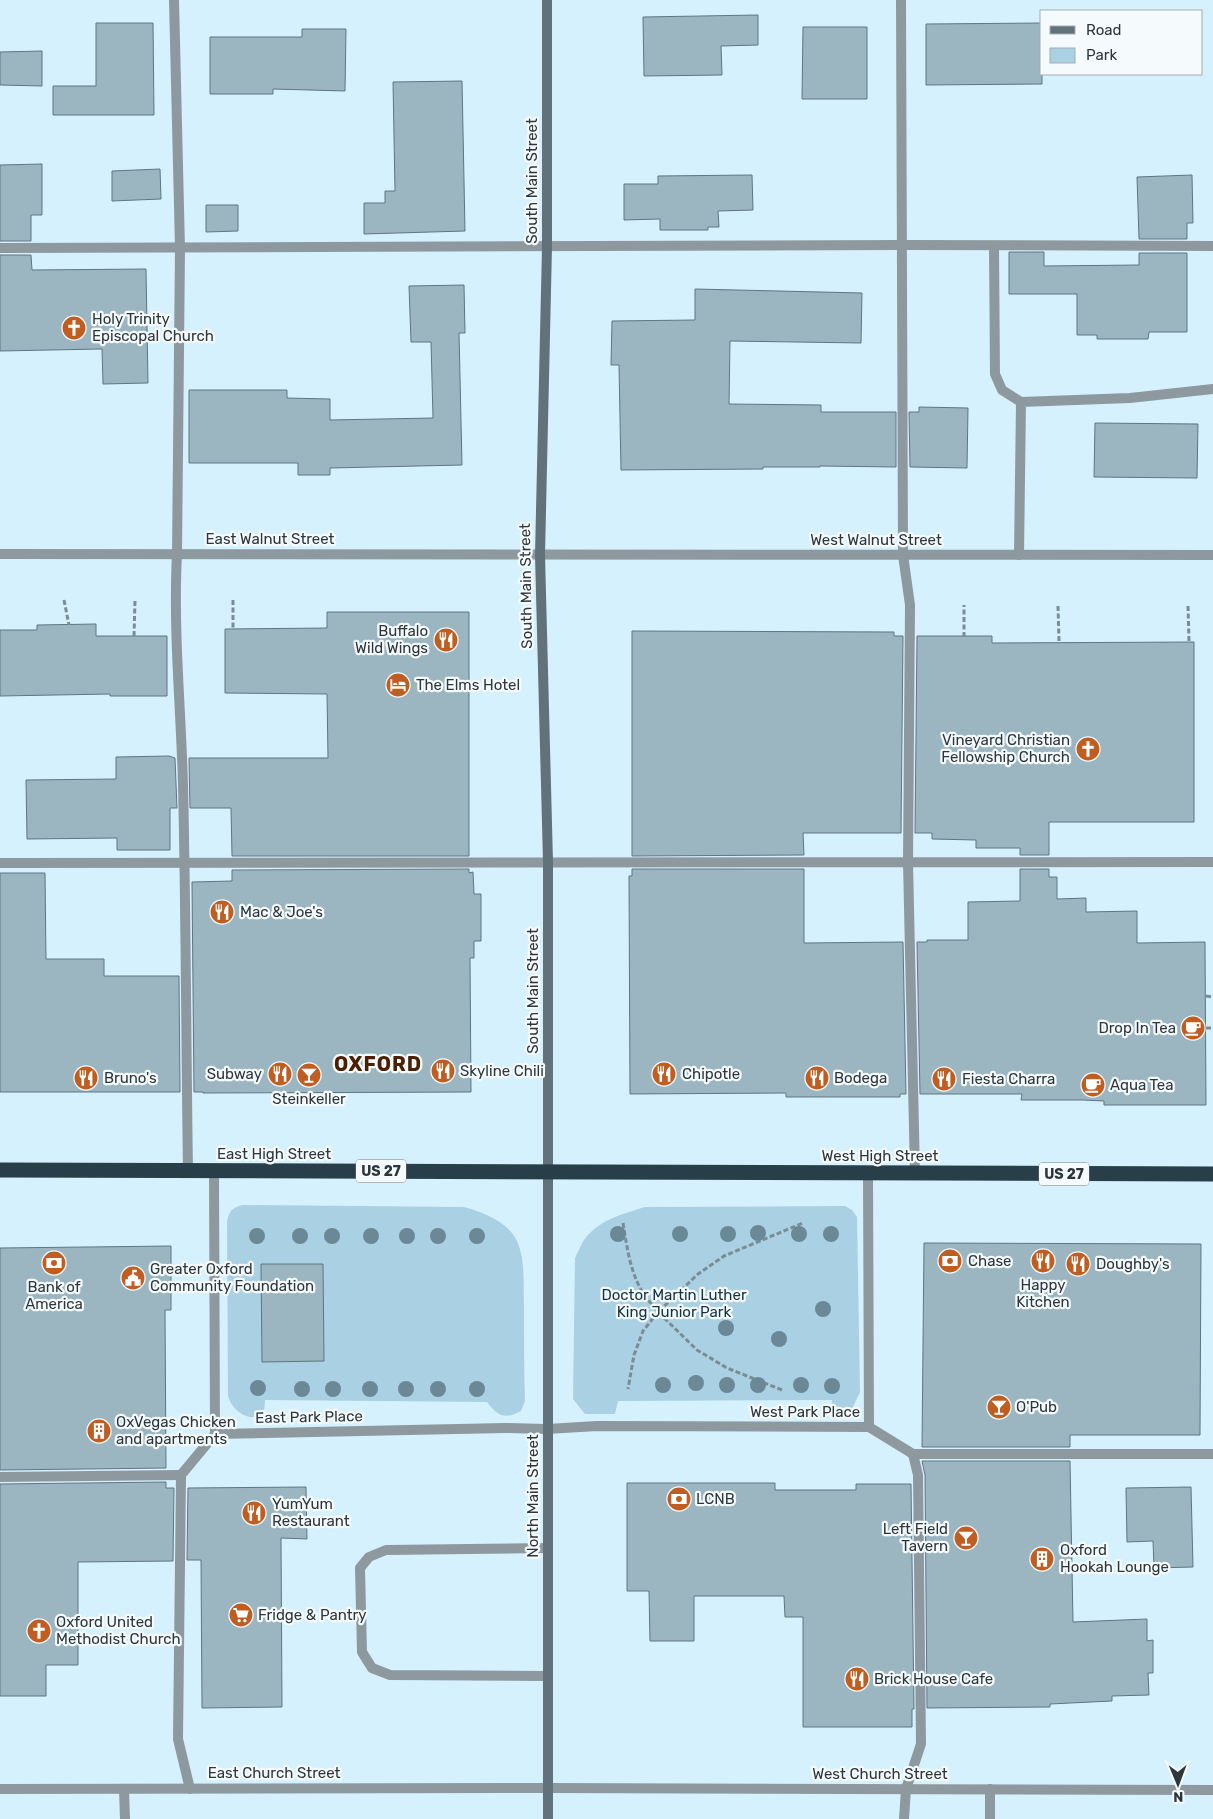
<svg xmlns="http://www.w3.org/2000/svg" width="1213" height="1819" viewBox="0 0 1213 1819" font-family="Rubik,sans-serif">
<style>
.green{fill:#aad0e3}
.building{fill:#9bb5c1;stroke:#5e7682}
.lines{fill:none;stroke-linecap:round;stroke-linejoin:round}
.path{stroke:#7a8c94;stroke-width:3;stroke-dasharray:5 2.5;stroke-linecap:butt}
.lane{stroke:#8e999f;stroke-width:10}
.street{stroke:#8e999f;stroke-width:10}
.secondary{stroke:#62727a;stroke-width:10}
.highway{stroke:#283e49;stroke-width:15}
.tree{fill:#6b8896}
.labels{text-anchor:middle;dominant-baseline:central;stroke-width:4.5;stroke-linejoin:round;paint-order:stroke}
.shield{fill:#f5fbfd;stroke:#687175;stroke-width:1}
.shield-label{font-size:14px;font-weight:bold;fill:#2c363b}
.street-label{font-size:15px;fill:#2c363b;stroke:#f5fbfd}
.poi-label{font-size:15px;fill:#2c363b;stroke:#f5fbfd;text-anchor:start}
.park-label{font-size:15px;fill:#143340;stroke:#f5fbfd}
.district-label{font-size:20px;font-weight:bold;letter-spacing:1px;fill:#4d1f02;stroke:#f5fbfd}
</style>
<rect width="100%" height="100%" fill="#d6f1fe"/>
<g class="green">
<path d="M242 1205 464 1207C483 1212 508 1222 517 1241 526 1261 523 1288 524 1309 524 1340 524 1371 525 1401L521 1411C504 1420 498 1416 487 1402L265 1400 264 1413C250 1424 232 1411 228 1396L227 1222C229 1211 232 1208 242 1205Z"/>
<path d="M845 1206 852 1210 857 1217 860 1392 851 1411 831 1415 832 1400 618 1401 615 1414H585L573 1399 575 1258C578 1252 581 1245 584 1240 598 1220 623 1214 645 1207Z"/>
</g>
<g class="building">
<polygon points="758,15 758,45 721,46 722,75 644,76 643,17"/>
<polygon points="96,23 153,23 154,115 53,115 53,86 96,86"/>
<polygon points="1042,23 1042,84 926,85 926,24"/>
<polygon points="803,27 867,27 867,99 802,99"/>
<polygon points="302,29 346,29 345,91 273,89 273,94 210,94 210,37 302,37"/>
<polygon points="42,51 42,86 0,85 0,52"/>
<polygon points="462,81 465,231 364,234 364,203 385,203 385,191 395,191 393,82"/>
<polygon points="42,164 42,215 31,215 31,241 0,241 0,165"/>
<polygon points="160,169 161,199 112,201 112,171"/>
<polygon points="752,175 753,210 718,211 719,227 708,227 708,230 660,230 660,219 624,220 624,184 658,184 658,176"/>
<polygon points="1192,175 1193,223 1187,223 1187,239 1139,239 1137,177"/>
<polygon points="206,205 238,205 238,231 206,232"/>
<polygon points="1009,252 1044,252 1044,266 1139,265 1139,253 1187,253 1187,332 1149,332 1148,339 1097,339 1097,335 1077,335 1077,294 1009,294"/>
<polygon points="0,255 31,255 32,270 146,269 148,383 103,384 102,349 0,351"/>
<polygon points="464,285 465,333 459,333 462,465 330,468 330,475 298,475 298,463 189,463 189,390 287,390 287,398 330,399 330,420 433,418 431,342 411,342 409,286"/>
<polygon points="695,289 862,293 861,343 730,341 729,404 821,405 821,412 896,412 896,467 820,466 820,467 763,467 763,469 621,470 619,365 611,365 612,321 695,320"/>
<polygon points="919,407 968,408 967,468 910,467 909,412 919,412"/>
<polygon points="1095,423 1198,424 1197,478 1094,477"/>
<polygon points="327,612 469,612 469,856 232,856 231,808 190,808 189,758 328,758 327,694 225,693 225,629 327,628"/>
<polygon points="96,624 96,636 167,636 167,696 110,696 110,694 0,696 0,630 37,630 37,625"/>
<polygon points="632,631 894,632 894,636 903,636 901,833 803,833 804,855 632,856"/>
<polygon points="917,636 992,636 992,643 1194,642 1194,822 1049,822 1049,855 1020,855 1020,848 976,848 976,840 932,839 932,833 915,833"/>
<polygon points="169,756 175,758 177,808 170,808 170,850 117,850 117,838 27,839 26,780 116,779 116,757"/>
<polygon points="469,869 469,873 473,872 474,894 481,894 481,941 474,941 474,958 470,958 471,1092 203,1093 203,1092 194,1092 192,882 232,881 232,870"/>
<polygon points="632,869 804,869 804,943 903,942 906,1094 900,1094 900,1097 786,1097 786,1093 630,1094 629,876 632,876"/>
<polygon points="1020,869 1049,869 1049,877 1057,877 1057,899 1086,898 1086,912 1137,911 1137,943 1205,942 1206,1105 1104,1105 1104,1101 1083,1100 1021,1100 1022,1094 920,1094 917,942 927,942 927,940 968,940 968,902 1020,901"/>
<polygon points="0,873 45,873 46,959 104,959 104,976 179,976 180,1092 0,1092"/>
<polygon points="924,1243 1201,1244 1200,1435 1070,1435 1070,1447 922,1447"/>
<polygon points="171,1246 171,1310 165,1310 166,1468 0,1470 0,1248"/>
<polygon points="261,1264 323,1264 324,1361 262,1362"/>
<polygon points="922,1461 1070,1461 1073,1622 1147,1619 1147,1641 1153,1640 1153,1673 1148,1673 1149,1695 1112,1696 1112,1701 1050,1704 1050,1707 927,1708 925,1475"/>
<polygon points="166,1482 166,1488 174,1488 173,1561 78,1562 78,1665 46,1665 46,1696 0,1696 0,1484"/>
<polygon points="627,1483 775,1483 775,1490 856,1490 856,1484 911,1484 914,1709 912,1709 912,1727 803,1727 803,1617 785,1617 784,1596 694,1596 694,1641 650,1641 649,1591 627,1591"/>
<polygon points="306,1487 307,1539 281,1538 282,1707 202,1708 201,1560 187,1560 188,1488"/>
<polygon points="1191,1487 1193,1567 1154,1568 1153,1541 1127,1542 1126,1488"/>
</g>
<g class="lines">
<g class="path">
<polyline points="64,600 69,625"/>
<polyline points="233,600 233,629"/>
<polyline points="1058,606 1059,641"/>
<polyline points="1188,606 1189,641"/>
<polyline points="134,636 135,600"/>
<polyline points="964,637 964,605"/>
<polyline points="1206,996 1213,997"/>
<polyline points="1206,1028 1213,1028"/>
<path d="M623 1223C627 1247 630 1272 643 1293 648 1300 653 1306 658 1312L643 1331 634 1355 628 1389"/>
<polyline points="782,1390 727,1368 697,1350 658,1312 698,1274 724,1256 803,1223"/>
</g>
<g class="lane">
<path d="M174 0 180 248 177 554C173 631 181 708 183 785 186 914 186 1042 188 1171"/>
<polyline points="901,0 903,555 910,605 908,863 915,1173"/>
<polyline points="994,246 995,374 1002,390 1021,402"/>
<polyline points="0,248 902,245 1213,246"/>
<polyline points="1019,555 1021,402 1130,398 1213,389"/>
<polyline points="0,863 1213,862"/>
<polyline points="869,1427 913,1454 1213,1454"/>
<polyline points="0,1477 181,1475"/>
<polyline points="548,1676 390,1675 372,1668 362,1652 360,1568 369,1557 386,1550 548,1548"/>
<polyline points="124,1789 125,1819"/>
<polyline points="190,1789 178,1739 181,1475 215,1434"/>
<polyline points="904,1819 906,1789 921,1744 918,1475 913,1454"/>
<polyline points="990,1819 990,1789"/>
</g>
<g class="street">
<polyline points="0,554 1213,555"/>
<polyline points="214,1171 215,1434 505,1428 547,1429 597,1426 869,1427 868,1173"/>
<polyline points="0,1789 547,1788 1213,1790"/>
</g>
<polyline class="secondary" points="547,0 547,247 540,555 548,862 548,1819"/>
<polyline class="highway" points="0,1170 1213,1174"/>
</g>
<g class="tree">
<circle cx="758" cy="1233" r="8"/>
<circle cx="618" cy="1234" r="8"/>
<circle cx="680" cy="1234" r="8"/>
<circle cx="728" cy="1234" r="8"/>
<circle cx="799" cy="1234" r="8"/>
<circle cx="831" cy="1234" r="8"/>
<circle cx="257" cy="1236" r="8"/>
<circle cx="300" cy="1236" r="8"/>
<circle cx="332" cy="1236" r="8"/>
<circle cx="371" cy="1236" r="8"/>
<circle cx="407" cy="1236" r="8"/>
<circle cx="438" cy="1236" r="8"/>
<circle cx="477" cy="1236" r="8"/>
<circle cx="823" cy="1309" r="8"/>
<circle cx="726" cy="1328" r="8"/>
<circle cx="779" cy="1339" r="8"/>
<circle cx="696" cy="1383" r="8"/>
<circle cx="663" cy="1385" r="8"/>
<circle cx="727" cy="1385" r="8"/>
<circle cx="758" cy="1385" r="8"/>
<circle cx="801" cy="1385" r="8"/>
<circle cx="832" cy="1386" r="8"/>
<circle cx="258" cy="1388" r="8"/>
<circle cx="302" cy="1389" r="8"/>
<circle cx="333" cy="1389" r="8"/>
<circle cx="370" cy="1389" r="8"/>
<circle cx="406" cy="1389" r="8"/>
<circle cx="438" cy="1389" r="8"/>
<circle cx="477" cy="1389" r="8"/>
</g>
<defs>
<symbol id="church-disc" viewBox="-11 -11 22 22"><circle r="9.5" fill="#c05e21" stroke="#f5fbfd"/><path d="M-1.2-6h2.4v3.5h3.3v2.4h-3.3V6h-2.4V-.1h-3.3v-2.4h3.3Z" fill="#fff"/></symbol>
<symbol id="restaurant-disc" viewBox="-11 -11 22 22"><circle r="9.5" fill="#c05e21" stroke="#f5fbfd"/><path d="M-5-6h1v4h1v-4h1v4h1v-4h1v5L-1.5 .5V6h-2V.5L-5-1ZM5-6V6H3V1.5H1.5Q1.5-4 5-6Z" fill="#fff"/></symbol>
<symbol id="hotel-disc" viewBox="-11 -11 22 22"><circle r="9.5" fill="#c05e21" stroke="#f5fbfd"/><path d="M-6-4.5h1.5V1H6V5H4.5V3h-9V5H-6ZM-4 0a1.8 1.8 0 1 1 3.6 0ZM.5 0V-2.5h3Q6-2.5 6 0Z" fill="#fff"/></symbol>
<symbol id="cafe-disc" viewBox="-11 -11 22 22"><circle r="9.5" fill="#c05e21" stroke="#f5fbfd"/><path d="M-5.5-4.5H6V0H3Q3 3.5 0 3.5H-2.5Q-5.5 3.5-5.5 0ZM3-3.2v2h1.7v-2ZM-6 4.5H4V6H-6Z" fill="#fff"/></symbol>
<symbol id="bar-disc" viewBox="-11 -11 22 22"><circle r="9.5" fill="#c05e21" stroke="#f5fbfd"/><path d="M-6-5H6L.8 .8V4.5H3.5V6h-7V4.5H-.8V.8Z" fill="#fff"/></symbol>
<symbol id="bank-disc" viewBox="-11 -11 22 22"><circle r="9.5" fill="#c05e21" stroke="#f5fbfd"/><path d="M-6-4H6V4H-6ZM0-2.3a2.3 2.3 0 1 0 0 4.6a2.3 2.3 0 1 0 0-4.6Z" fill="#fff"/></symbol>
<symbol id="civic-disc" viewBox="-11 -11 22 22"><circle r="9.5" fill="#c05e21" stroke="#f5fbfd"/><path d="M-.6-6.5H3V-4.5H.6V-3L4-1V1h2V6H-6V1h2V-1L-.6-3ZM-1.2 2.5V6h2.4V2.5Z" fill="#fff"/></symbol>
<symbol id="building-disc" viewBox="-11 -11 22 22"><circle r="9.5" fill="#c05e21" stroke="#f5fbfd"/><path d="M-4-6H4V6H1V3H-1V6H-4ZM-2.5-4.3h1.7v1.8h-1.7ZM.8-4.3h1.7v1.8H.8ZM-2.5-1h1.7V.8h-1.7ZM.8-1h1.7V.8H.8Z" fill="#fff"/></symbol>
<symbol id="supermarket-disc" viewBox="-11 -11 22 22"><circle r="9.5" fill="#c05e21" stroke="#f5fbfd"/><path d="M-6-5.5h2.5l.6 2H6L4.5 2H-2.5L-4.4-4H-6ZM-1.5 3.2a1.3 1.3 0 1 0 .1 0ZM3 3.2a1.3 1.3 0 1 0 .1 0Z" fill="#fff"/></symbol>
</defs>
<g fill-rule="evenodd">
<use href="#church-disc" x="60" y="314" width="28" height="28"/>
<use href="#restaurant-disc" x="432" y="626" width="28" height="28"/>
<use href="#hotel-disc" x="384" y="671" width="28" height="28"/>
<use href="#church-disc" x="1074" y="735" width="28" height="28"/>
<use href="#restaurant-disc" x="208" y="898" width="28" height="28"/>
<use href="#cafe-disc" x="1179" y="1014" width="28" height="28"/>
<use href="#restaurant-disc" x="429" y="1057" width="28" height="28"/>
<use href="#restaurant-disc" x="266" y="1060" width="28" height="28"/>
<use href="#restaurant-disc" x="650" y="1060" width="28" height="28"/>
<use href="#bar-disc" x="295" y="1061" width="28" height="28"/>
<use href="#restaurant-disc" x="72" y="1064" width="28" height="28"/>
<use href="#restaurant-disc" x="803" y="1064" width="28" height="28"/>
<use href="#restaurant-disc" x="930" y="1065" width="28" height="28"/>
<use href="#cafe-disc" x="1079" y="1071" width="28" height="28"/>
<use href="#bank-disc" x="936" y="1247" width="28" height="28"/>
<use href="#restaurant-disc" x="1029" y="1247" width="28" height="28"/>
<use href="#bank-disc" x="40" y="1249" width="28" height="28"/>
<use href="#restaurant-disc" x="1064" y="1250" width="28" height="28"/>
<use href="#civic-disc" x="119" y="1264" width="28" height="28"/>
<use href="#bar-disc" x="985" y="1393" width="28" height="28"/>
<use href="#building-disc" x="85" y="1417" width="28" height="28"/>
<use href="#bank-disc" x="665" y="1485" width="28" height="28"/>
<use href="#restaurant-disc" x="240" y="1499" width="28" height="28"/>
<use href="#bar-disc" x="952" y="1524" width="28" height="28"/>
<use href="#building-disc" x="1028" y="1545" width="28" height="28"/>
<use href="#supermarket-disc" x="227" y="1601" width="28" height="28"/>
<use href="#church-disc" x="25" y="1617" width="28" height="28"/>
<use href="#restaurant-disc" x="843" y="1665" width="28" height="28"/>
</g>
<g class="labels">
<g class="shield">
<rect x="356" y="1159.5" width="50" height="23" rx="4"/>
<rect x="1039" y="1162.5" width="50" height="23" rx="4"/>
</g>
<g class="shield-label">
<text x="381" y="1171">US 27</text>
<text x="1064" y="1174">US 27</text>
</g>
<g class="street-label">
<text transform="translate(532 181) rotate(-90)">South Main Street</text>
<text x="270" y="539">East Walnut Street</text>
<text x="876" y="540">West Walnut Street</text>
<text transform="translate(526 586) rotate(-91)">South Main Street</text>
<text transform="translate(533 991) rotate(-90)">South Main Street</text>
<text x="274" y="1154">East High Street</text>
<text x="880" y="1156">West High Street</text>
<text x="805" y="1412">West Park Place</text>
<text transform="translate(309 1417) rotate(-1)">East Park Place</text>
<text transform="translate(533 1496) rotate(-90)">North Main Street</text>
<text x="274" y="1773">East Church Street</text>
<text x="880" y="1774">West Church Street</text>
</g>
<g class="poi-label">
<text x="92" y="319">Holy Trinity<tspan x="92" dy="17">Episcopal Church</tspan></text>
<text x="428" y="631" text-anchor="end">Buffalo<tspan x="428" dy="17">Wild Wings</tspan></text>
<text x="416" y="685">The Elms Hotel</text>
<text x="1070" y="740" text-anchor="end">Vineyard Christian<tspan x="1070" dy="17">Fellowship Church</tspan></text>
<text x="240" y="912">Mac &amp; Joe's</text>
<text x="1176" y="1028" text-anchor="end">Drop In Tea</text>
<text x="460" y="1071">Skyline Chili</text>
<text x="262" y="1074" text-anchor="end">Subway</text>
<text x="682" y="1074">Chipotle</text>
<text x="104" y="1078">Bruno's</text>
<text x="834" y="1078">Bodega</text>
<text x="962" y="1079">Fiesta Charra</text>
<text x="1110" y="1085">Aqua Tea</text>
<text x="309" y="1099" text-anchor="middle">Steinkeller</text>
<text x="968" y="1261">Chase</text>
<text x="1096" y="1264">Doughby's</text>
<text x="150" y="1269">Greater Oxford<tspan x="150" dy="17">Community Foundation</tspan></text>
<text x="1043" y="1285" text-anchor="middle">Happy<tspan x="1043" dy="17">Kitchen</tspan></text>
<text x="54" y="1287" text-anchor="middle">Bank of<tspan x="54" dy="17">America</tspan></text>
<text x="1016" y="1407">O'Pub</text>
<text x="116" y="1422">OxVegas Chicken<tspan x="116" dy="17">and apartments</tspan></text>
<text x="696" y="1499">LCNB</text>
<text x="272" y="1504">YumYum<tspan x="272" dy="17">Restaurant</tspan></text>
<text x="948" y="1529" text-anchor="end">Left Field<tspan x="948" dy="17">Tavern</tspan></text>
<text x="1060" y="1550">Oxford<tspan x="1060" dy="17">Hookah Lounge</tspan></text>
<text x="258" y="1615">Fridge &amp; Pantry</text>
<text x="56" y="1622">Oxford United<tspan x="56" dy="17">Methodist Church</tspan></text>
<text x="874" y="1679">Brick House Cafe</text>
</g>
<g class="park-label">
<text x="674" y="1295">Doctor Martin Luther<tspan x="674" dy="17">King Junior Park</tspan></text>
</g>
<g class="district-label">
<text x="378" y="1064">OXFORD</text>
</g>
</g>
<rect x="1040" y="10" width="162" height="65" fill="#f5fbfd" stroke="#a5acaf"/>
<rect x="1050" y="26" width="25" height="8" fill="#62727a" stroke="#a5acaf"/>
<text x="1086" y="35" font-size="15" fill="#2c363b">Road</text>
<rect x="1050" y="48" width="25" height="15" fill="#aad0e3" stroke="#a5acaf"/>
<text x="1086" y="60" font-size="15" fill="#2c363b">Park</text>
<g transform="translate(1178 1784) rotate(179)" stroke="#f5fbfd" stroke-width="4" paint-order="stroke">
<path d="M0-4L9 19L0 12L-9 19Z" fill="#2c363b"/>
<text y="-8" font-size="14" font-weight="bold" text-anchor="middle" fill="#2c363b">N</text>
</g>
</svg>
